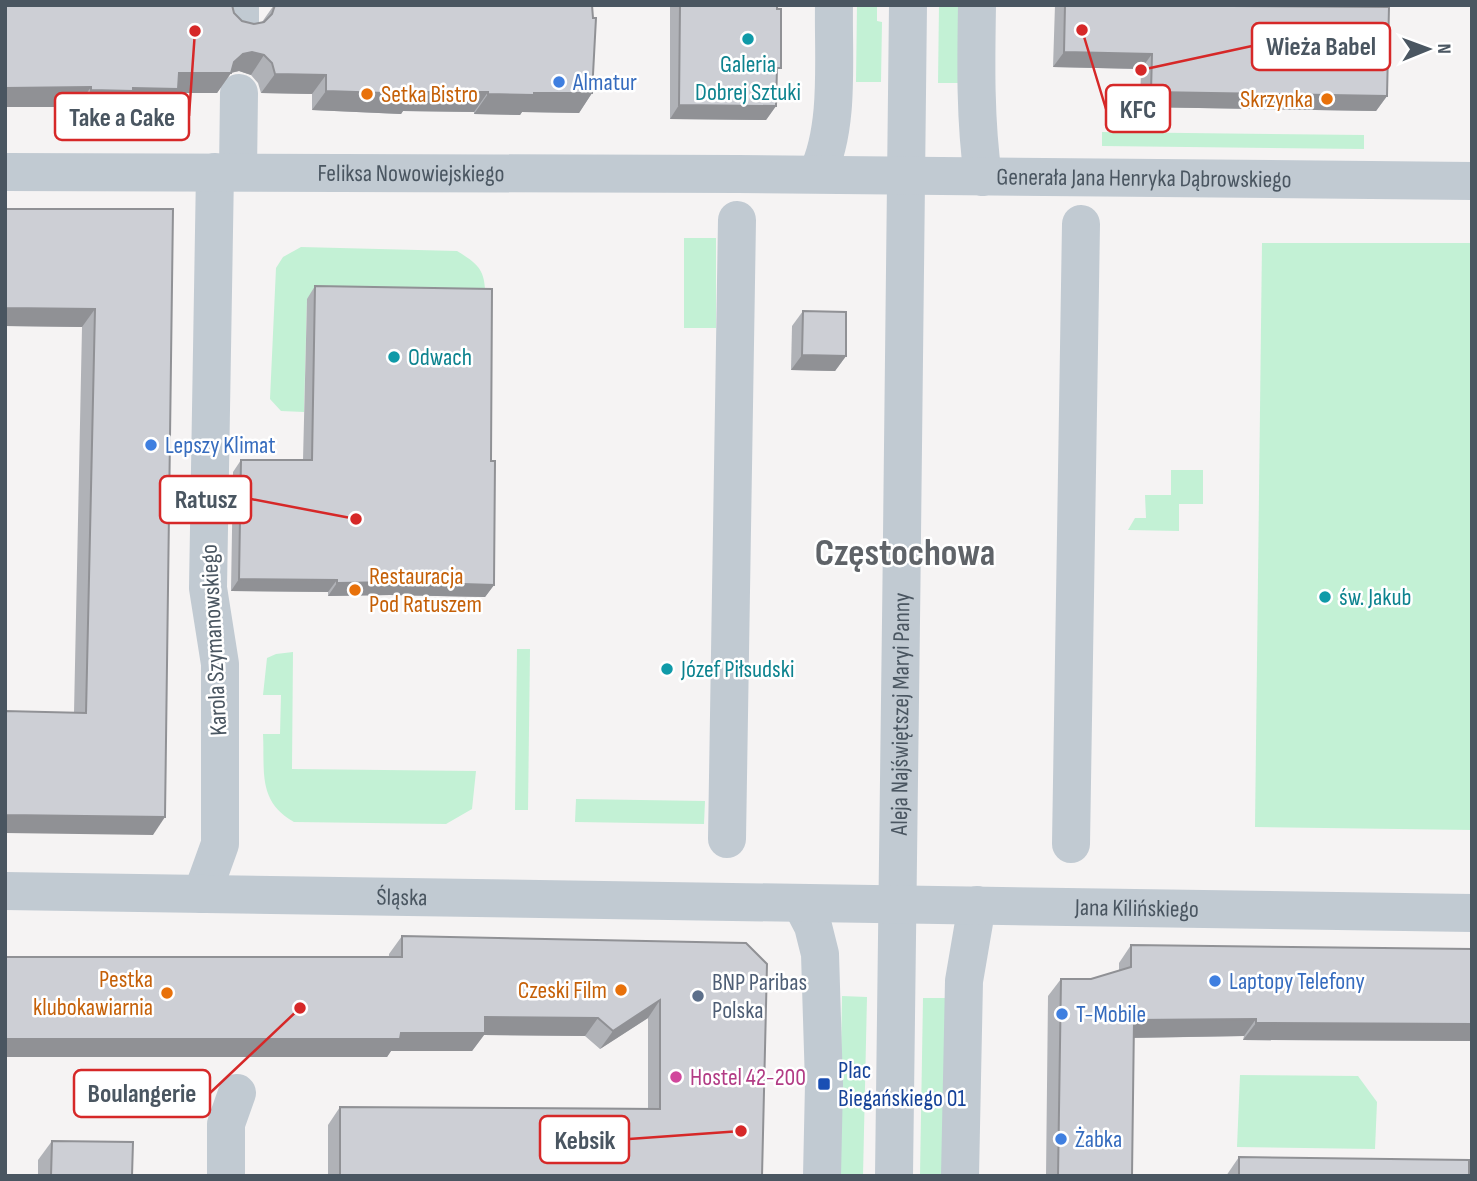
<svg xmlns="http://www.w3.org/2000/svg" width="1477" height="1181" viewBox="0 0 1477 1181" font-family="'Sofia Sans Condensed',sans-serif">
<style>
.green{fill:#c3f1d5}
.lines{fill:none;stroke-linecap:round;stroke-linejoin:round}
.pedestrian{stroke:#c1cad2;stroke-width:38}
.minor{stroke:#c1cad2;stroke-width:38}
.tertiary{stroke:#c1cad2;stroke-width:38}
.wall{fill:#b0b2b7}
.shaded-wall{fill:#909195}
.building{fill:#cdcfd5;stroke:#909195;stroke-width:2}
.culture-dot{fill:#0f9aa8;stroke:#fff;stroke-width:2.5}
.shop-dot{fill:#3f7fe0;stroke:#fff;stroke-width:2.5}
.food-dot{fill:#e8710a;stroke:#fff;stroke-width:2.5}
.service-dot{fill:#5c6f8a;stroke:#fff;stroke-width:2.5}
.hotel-dot{fill:#d1479c;stroke:#fff;stroke-width:2.5}
.transit-dot{fill:#1a4fb4;stroke:#fff;stroke-width:2.5}
.labels{text-anchor:middle;dominant-baseline:central;stroke-width:5;stroke-linejoin:round;paint-order:stroke}
.culture-label{font-size:24px;fill:#0d838f;stroke:#fff;text-anchor:start}
.shop-label{font-size:24px;fill:#366cbe;stroke:#fff;text-anchor:start}
.food-label{font-size:24px;fill:#c56008;stroke:#fff;text-anchor:end}
.street-label{font-size:24px;fill:#4a5661;stroke:#fff}
.service-label{font-size:24px;fill:#4e5e75;stroke:#fff;text-anchor:start}
.transit-label{font-size:24px;fill:#164399;stroke:#fff;text-anchor:start}
.hotel-label{font-size:24px;fill:#b23c85;stroke:#fff;text-anchor:start}
.town-label{font-size:38px;font-weight:bold;fill:#5f6368;stroke:#fff}
.leader{fill:none;stroke:#d62828;stroke-width:2.5}
.callout-dot{fill:#d62828;stroke:#fff;stroke-width:2.5}
.callout{fill:#fff;stroke:#d62828;stroke-width:2.5}
.callout-label{font-size:26px;text-anchor:middle;font-weight:bold;fill:#4a5661}
</style>
<rect width="100%" height="100%" fill="#f5f3f3"/>
<g class="green">
<polygon points="857,5 877,5 877,21 882,22 881,82 856,82"/>
<polygon points="939,5 964,5 963,83 938,83"/>
<polygon points="1102,132 1364,135 1364,149 1102,146"/>
<rect x="684" y="238" width="32" height="90"/>
<polygon points="1262,243 1472,243 1472,830 1255,827"/>
<path d="M301 247 457 251C475 262 484 268 485 289L307 299 304 412 281 411 270 399 276 268 283 257Z"/>
<polygon points="1171,470 1203,470 1203,504 1179,504 1179,531 1128,530 1135,518 1146,518 1145,495 1171,495"/>
<polygon points="517,649 530,649 528,810 515,810"/>
<path d="M293 652 292 769 476 771 472 809 446 824 294 822C257 801 265 771 263 734H280L281 695H263L267 658 276 654Z"/>
<polygon points="576,799 705,801 704,824 575,822"/>
<polygon points="842,996 867,997 863,1176 839,1176"/>
<polygon points="923,998 950,998 946,1176 920,1176"/>
<polygon points="1240,1075 1358,1076 1377,1102 1375,1149 1237,1147"/>
</g>
<g class="lines">
<g class="pedestrian">
<polyline points="727,839 737,220"/>
<polyline points="1071,844 1081,224"/>
<path id="s1" d="M894 1176C901 786 902 395 908 5"/>
</g>
<g class="minor">
<path d="M977 5C976 63 975 120 983 177"/>
<polyline points="240,22 240,5"/>
<polyline points="238,172 239,93"/>
<path d="M817 174C840 127 833 58 834 5"/>
<polyline points="202,894 220,844 220,664 208,588 215,172"/>
<polyline points="801,903 813,926 820,954 824,1084 822,1176"/>
<polyline points="226,1176 226,1124 237,1093"/>
<polyline points="960,1176 964,981 977,905"/>
</g>
<g class="tertiary">
<path id="s2" d="M5 172 738 174 1472 181"/>
<path id="s3" d="M5 891 1472 913"/>
</g>
</g>
<g class="wall">
<polygon points="5,5 234,13 242,21 254,24 262,22 274,5 592,5 592,93 579,113 522,112 520,115 474,114 474,112 403,111 401,114 312,110 312,94 261,93 258,83 251,75 239,71 231,73 217,93 176,93 165,108 122,108 120,111 77,109 77,107 5,107"/>
<polygon points="670,5 777,5 776,106 766,120 670,119"/>
<polygon points="1055,5 1194,5 1387,96 1376,111 1140,107 1141,69 1053,67"/>
<polygon points="5,209 173,209 153,835 74,713 82,327 5,326"/>
<polygon points="315,286 491,461 494,585 485,597 390,595 328,596 328,592 231,591 233,472 241,460 303,460 307,299"/>
<polygon points="803,311 846,356 835,371 791,370 792,326"/>
<polygon points="1472,531 1472,577 1471,577"/>
<polygon points="402,936 746,943 762,1176 328,1176 328,1125 340,1107 648,1108 648,1018 600,1049 585,1036 484,1035 472,1051 391,1051 387,1057 389,954"/>
<polygon points="1131,945 1472,949 1472,1041 1243,1040 1244,1036 1134,1038 1132,1176 1046,1176 1048,996 1061,979 1091,979 1119,971 1119,963"/>
<polygon points="52,1141 132,1176 38,1176 38,1160"/>
<polygon points="1239,1157 1469,1176 1226,1176"/>
</g>
<g class="shaded-wall">
<polygon points="252,52 264,55 251,75 239,71 230,73 231,73 217,93 176,93 165,108 122,108 120,111 77,109 91,90 133,88 179,73 234,62 243,54"/>
<polygon points="1064,52 1152,54 1141,69 1053,67"/>
<polygon points="275,74 326,75 312,94 261,93"/>
<polygon points="91,87 77,107 5,107 5,88"/>
<polygon points="326,91 415,92 488,92 474,112 403,111 401,114 312,110"/>
<polygon points="1151,92 1387,96 1376,111 1140,107"/>
<polygon points="534,93 592,93 579,113 522,112 520,115 474,114 488,94"/>
<polygon points="679,105 776,106 766,120 670,119"/>
<polygon points="5,308 95,309 82,327 5,326"/>
<polygon points="802,355 846,356 835,371 791,370"/>
<polygon points="239,579 337,580 328,592 231,591"/>
<polygon points="399,582 494,585 485,597 390,595 328,596 337,583"/>
<polygon points="5,815 165,817 153,835 5,833"/>
<polygon points="660,1000 648,1018 600,1049 613,1031"/>
<polygon points="485,1017 598,1018 585,1036 484,1035 472,1051 391,1051 387,1057 5,1057 5,1039 401,1033"/>
<polygon points="1256,1019 1244,1036 1122,1038 1134,1020"/>
<polygon points="1256,1023 1472,1024 1472,1041 1243,1040"/>
</g>
<g class="building">
<polygon points="5,5 232,5 234,13 242,21 254,24 264,22 272,14 275,5 592,5 593,18 596,18 592,93 534,93 534,95 488,94 488,92 415,92 415,94 326,91 326,75 275,74 272,63 264,55 252,52 243,54 234,62 231,73 179,73 178,89 133,88 133,91 91,90 91,87 5,88"/>
<polygon points="680,5 777,5 777,9 781,9 781,68 777,68 776,106 679,105"/>
<polygon points="1065,5 1389,7 1387,96 1151,92 1152,54 1064,52"/>
<polygon points="5,209 173,209 165,817 5,815 5,711 86,713 95,309 5,308"/>
<polygon points="315,286 492,289 491,461 495,461 494,585 399,582 337,583 337,580 239,579 241,460 312,460"/>
<polygon points="803,311 846,312 846,356 802,355"/>
<polygon points="402,936 746,943 767,964 762,1176 340,1176 340,1107 660,1109 660,1000 613,1031 598,1018 485,1017 485,1033 401,1033 400,1039 5,1039 5,957 402,957"/>
<polygon points="1131,945 1472,949 1472,1024 1256,1023 1256,1019 1134,1020 1132,1176 1058,1176 1061,979 1091,979 1131,967"/>
<polygon points="52,1141 133,1142 132,1176 51,1176"/>
<polygon points="1239,1157 1469,1160 1469,1176 1239,1176"/>
</g>
<g class="culture-dot">
<circle cx="748" cy="39" r="7"/>
<circle cx="394" cy="357" r="7"/>
<circle cx="1325" cy="597" r="7"/>
<circle cx="667" cy="669" r="7"/>
</g>
<g class="shop-dot">
<circle cx="559" cy="82" r="7"/>
<circle cx="151" cy="445" r="7"/>
<circle cx="1215" cy="981" r="7"/>
<circle cx="1062" cy="1014" r="7"/>
<circle cx="1061" cy="1139" r="7"/>
</g>
<g class="food-dot">
<circle cx="367" cy="94" r="7"/>
<circle cx="1327" cy="99" r="7"/>
<circle cx="355" cy="590" r="7"/>
<circle cx="621" cy="990" r="7"/>
<circle cx="167" cy="993" r="7"/>
</g>
<circle class="service-dot" cx="698" cy="996" r="7"/>
<circle class="hotel-dot" cx="676" cy="1077" r="7"/>
<rect class="transit-dot" x="817" y="1077" width="14" height="14" rx="3.5"/>
<g class="labels">
<g class="culture-label">
<text x="748" y="64" text-anchor="middle">Galeria<tspan x="748" dy="28">Dobrej Sztuki</tspan></text>
<text x="408" y="357">Odwach</text>
<text x="1339" y="597">św. Jakub</text>
<text x="681" y="669">Józef Piłsudski</text>
</g>
<g class="shop-label">
<text x="573" y="82">Almatur</text>
<text x="165" y="445">Lepszy Klimat</text>
<text x="1229" y="981">Laptopy Telefony</text>
<text x="1076" y="1014">T-Mobile</text>
<text x="1075" y="1139">Żabka</text>
</g>
<g class="food-label">
<text x="381" y="94" text-anchor="start">Setka Bistro</text>
<text x="1313" y="99">Skrzynka</text>
<text x="369" y="576" text-anchor="start">Restauracja<tspan x="369" dy="28">Pod Ratuszem</tspan></text>
<text x="153" y="979">Pestka<tspan x="153" dy="28">klubokawiarnia</tspan></text>
<text x="607" y="990">Czeski Film</text>
</g>
<g class="street-label">
<text stroke="none"><textPath href="#s2" startOffset="406">Feliksa Nowowiejskiego</textPath></text>
<text stroke="none"><textPath href="#s2" startOffset="1139">Generała Jana Henryka Dąbrowskiego</textPath></text>
<text transform="translate(214 640) rotate(-93)">Karola Szymanowskiego</text>
<text stroke="none"><textPath href="#s1" startOffset="462">Aleja Najświętszej Maryi Panny</textPath></text>
<text stroke="none"><textPath href="#s3" startOffset="397">Śląska</textPath></text>
<text stroke="none"><textPath href="#s3" startOffset="1132">Jana Kilińskiego</textPath></text>
</g>
<g class="service-label">
<text x="712" y="982">BNP Paribas<tspan x="712" dy="28">Polska</tspan></text>
</g>
<g class="transit-label">
<text x="838" y="1070">Plac<tspan x="838" dy="28">Biegańskiego 01</tspan></text>
</g>
<g class="hotel-label">
<text x="690" y="1077">Hostel 42-200</text>
</g>
<g class="town-label">
<text x="905" y="553">Częstochowa</text>
</g>
</g>
<path class="leader" d="M1141 70L1252 46M1082 30L1106 109M195 31L189 116M356 519L251 499M300 1008L210 1093M741 1131L629 1139"/>
<g class="callout-dot">
<circle cx="1141" cy="70" r="7"/>
<circle cx="1082" cy="30" r="7"/>
<circle cx="195" cy="31" r="7"/>
<circle cx="356" cy="519" r="7"/>
<circle cx="300" cy="1008" r="7"/>
<circle cx="741" cy="1131" r="7"/>
</g>
<g class="callout">
<rect x="1252" y="23" width="138" height="47" rx="7"/>
<rect x="1106" y="85" width="64" height="47" rx="7"/>
<rect x="55" y="93" width="134" height="47" rx="7"/>
<rect x="160" y="476" width="91" height="47" rx="7"/>
<rect x="74" y="1070" width="136" height="47" rx="7"/>
<rect x="540" y="1116" width="89" height="47" rx="7"/>
</g>
<g class="callout-label">
<text x="1321" y="55">Wieża Babel</text>
<text x="1138" y="118">KFC</text>
<text x="122" y="126">Take a Cake</text>
<text x="206" y="508">Ratusz</text>
<text x="142" y="1102">Boulangerie</text>
<text x="585" y="1149">Kebsik</text>
</g>
<rect width="1477" height="1181" fill="none" stroke="#4a5661" stroke-width="14"/>
<g transform="translate(1428 49) rotate(89)" stroke="#ffffff" stroke-width="5" paint-order="stroke">
<path d="M0-5L12 26L0 18L-12 26Z" fill="#4a5661"/>
<text y="-10" font-size="19" font-weight="bold" text-anchor="middle" fill="#4a5661">N</text>
</g>
</svg>
